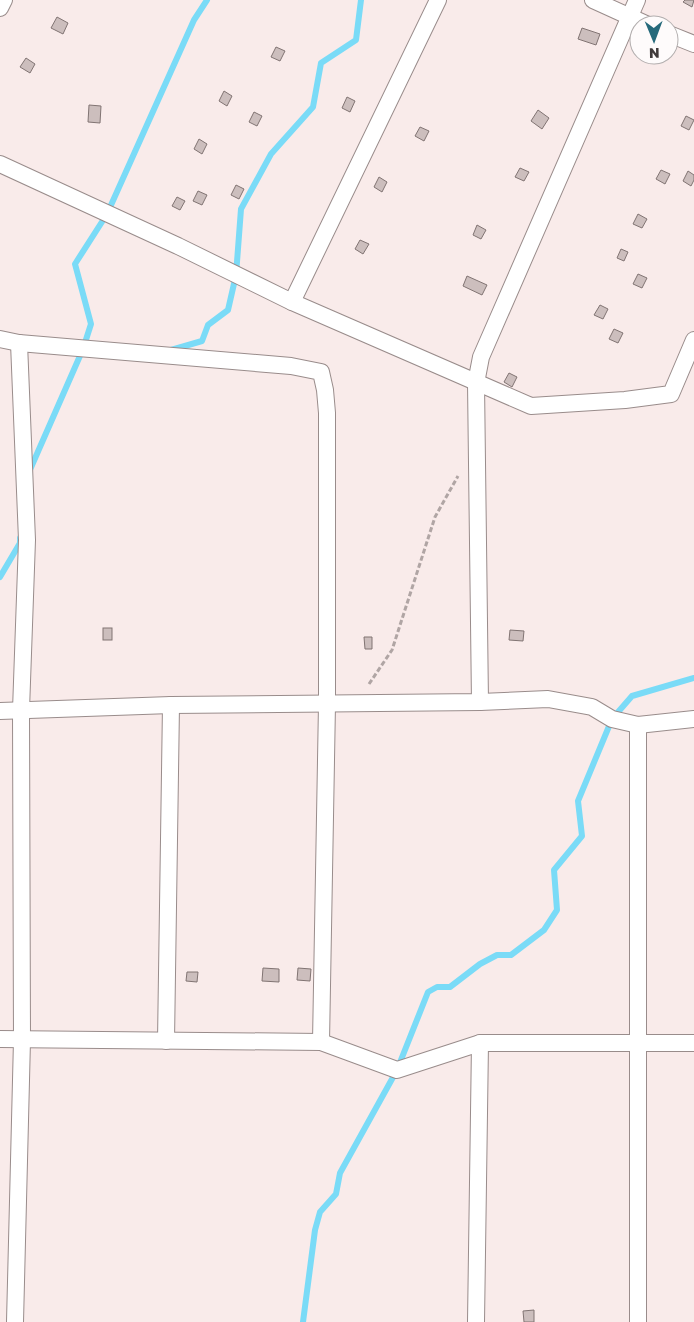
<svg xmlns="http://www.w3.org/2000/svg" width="694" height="1322" viewBox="0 0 694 1322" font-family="'Golos Text',sans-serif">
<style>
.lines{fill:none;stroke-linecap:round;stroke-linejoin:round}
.stream{stroke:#7adbf7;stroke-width:6}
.building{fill:#ccbebd;stroke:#817473}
.street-casing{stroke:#998c8b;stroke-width:18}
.path{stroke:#b0a5a4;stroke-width:3;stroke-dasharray:5 2.5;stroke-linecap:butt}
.street{stroke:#fff;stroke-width:16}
</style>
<rect width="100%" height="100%" fill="#f9ebea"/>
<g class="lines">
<g class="stream">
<polyline points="171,350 202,341 208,325 228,310 236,275 241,209 271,154 313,107 321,63 356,40 361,0"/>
<polyline points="29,472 83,349 91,324 75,264 107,214 194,20 207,0"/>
<polyline points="0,577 20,543 20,538"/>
<polyline points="303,1322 315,1230 320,1212 336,1194 340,1173 397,1070 428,992 437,987 450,987 480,964 497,955 511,955 544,930 557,910 554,870 582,836 578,801 612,719 632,696 694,678"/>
</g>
</g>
<g class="building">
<polygon points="685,0 694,0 692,7 683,2"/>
<polygon points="57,17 68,23 63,34 51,28"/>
<polygon points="582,28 600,34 596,45 578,39"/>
<polygon points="276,47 285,51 280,61 271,57"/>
<polygon points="26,58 35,64 30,73 20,67"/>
<polygon points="224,91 232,96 227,106 219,101"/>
<polygon points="347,97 355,101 350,112 342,108"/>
<polygon points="89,105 101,106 100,123 88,122"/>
<polygon points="538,110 549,118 542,129 531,121"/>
<polygon points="254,112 262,116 257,126 249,122"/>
<polygon points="686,116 694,120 689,130 681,126"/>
<polygon points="420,127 429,131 424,141 415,136"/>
<polygon points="199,139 207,144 202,154 194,149"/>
<polygon points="520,168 529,172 524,181 515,177"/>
<polygon points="661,170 670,174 665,184 656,179"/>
<polygon points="688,171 694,175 694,180 691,186 683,181"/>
<polygon points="379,177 387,182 382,192 374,187"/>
<polygon points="236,185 244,189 239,199 231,195"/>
<polygon points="198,191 207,195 202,205 193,201"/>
<polygon points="177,197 185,201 180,210 172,206"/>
<polygon points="638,214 647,219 642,228 633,224"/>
<polygon points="477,225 486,230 481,239 473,235"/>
<polygon points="360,240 369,244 363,254 355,249"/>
<polygon points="621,249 628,252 624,261 617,258"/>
<polygon points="638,274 647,278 642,288 633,284"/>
<polygon points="467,276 487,285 482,295 463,286"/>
<polygon points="600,305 608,309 603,319 594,315"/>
<polygon points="614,329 623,333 618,343 609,339"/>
<polygon points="509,373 517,377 512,387 504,382"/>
<rect x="103" y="628" width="9" height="12"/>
<polygon points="510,630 524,631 523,641 509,640"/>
<polygon points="364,637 372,637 372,649 365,649"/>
<polygon points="263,968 279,969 279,982 262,981"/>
<polygon points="298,968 311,969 310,981 297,980"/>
<polygon points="187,972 198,972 197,982 186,981"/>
<polygon points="534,1310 534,1322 524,1322 523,1311"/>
</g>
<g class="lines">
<defs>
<g id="street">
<polyline points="593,0 648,25"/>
<polyline points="0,8 4,0"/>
<polyline points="669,34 694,44"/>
<polyline points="0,164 178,246 292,302 531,406 625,400 671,394 694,340"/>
<polyline points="292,302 438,0"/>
<polyline points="0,339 19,343 291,366 321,372 325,390 327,413 327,704 321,1042"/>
<polyline points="480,702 476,383 481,357 637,0"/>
<polyline points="0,711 171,705 480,702 548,699 592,707 612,719 638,725 694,719"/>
<polyline points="638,725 638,1322"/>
<polyline points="0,1039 321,1042 397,1070 480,1043 694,1043"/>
<polyline points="166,1041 171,705"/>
<polyline points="15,1322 22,1040 21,710 27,540 19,343"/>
<polyline points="476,1322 480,1043"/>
</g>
</defs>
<use href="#street" class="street-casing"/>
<polyline class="path" points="369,684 392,650 435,517 458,476"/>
<use href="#street" class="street"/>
</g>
<g transform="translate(654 40) rotate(179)"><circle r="24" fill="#fefbfb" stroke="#b2aeae"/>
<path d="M0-4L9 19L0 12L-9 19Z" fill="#266a7b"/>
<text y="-8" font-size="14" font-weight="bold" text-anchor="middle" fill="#403a3a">N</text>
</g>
</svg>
